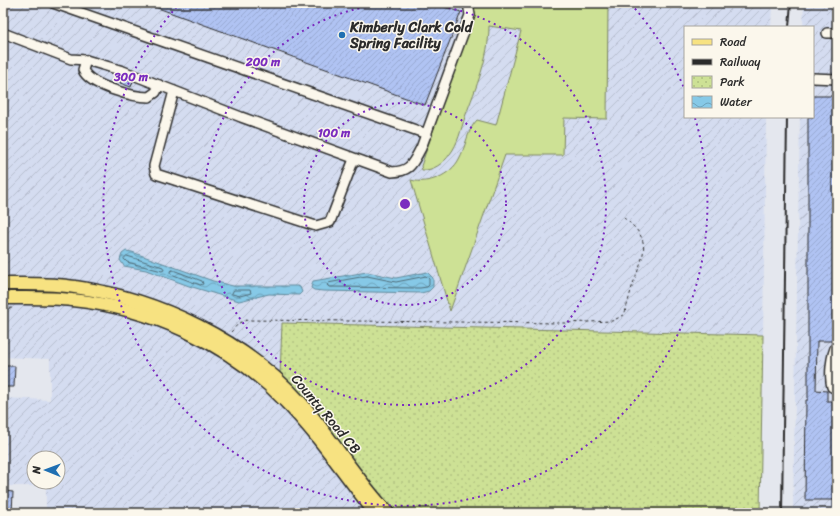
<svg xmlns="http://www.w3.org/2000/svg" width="840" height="516" viewBox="0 0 840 516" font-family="Sriracha,sans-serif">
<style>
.industrial{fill:url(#industrial-furrows);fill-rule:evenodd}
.green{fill:#cde195;stroke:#7c8660}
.park{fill:url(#park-dots);stroke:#7c8660}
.water{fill:url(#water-waves);stroke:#628a9c}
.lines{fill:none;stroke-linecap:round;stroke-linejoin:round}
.shore{stroke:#4f6a76;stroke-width:1}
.building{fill:url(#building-hatch);stroke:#2b2b2b}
.minor-casing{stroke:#2b2b2b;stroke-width:12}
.major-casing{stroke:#2b2b2b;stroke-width:15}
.path{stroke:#2b2b2b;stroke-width:1;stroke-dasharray:3 3;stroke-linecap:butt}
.minor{stroke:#fbf7ec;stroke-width:9}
.major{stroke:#f7e281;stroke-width:12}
.rail{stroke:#2b2b2b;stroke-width:2}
.ring{fill:none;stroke:#7b2cbf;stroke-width:2;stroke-dasharray:2 4}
.poi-dot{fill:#1f6fb2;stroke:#fbf7ec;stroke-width:1.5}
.labels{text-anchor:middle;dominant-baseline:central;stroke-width:3;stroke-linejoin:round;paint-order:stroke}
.poi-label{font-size:14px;font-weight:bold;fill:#2b2b2b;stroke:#fbf7ec;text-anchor:start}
.street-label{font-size:14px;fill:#2b2b2b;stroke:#fbf7ec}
.centre{fill:#7b2cbf;stroke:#fbf7ec;stroke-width:2}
.ring-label{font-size:12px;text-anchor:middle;font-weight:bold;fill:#7b2cbf;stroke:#fbf7ec;stroke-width:3;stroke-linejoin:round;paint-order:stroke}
</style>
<defs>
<pattern id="industrial-furrows" width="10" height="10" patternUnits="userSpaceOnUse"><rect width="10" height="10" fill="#d4dcf0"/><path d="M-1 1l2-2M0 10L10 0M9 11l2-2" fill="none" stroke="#b6bdce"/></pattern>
<pattern id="park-dots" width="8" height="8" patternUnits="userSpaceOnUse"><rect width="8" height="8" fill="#cde195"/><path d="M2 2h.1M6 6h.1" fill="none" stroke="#b0c181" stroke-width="1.8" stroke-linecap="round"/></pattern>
<pattern id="water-waves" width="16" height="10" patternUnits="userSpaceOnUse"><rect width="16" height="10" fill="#86c9e7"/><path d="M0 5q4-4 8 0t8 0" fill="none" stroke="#6ea3bb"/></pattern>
<pattern id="building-hatch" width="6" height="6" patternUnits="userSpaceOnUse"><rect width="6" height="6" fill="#b0c3f3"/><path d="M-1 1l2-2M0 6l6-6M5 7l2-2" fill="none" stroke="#98a8d0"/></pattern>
</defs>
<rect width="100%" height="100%" fill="#e4e7ee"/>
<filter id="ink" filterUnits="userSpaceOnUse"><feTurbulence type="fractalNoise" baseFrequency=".025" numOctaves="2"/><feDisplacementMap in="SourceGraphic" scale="8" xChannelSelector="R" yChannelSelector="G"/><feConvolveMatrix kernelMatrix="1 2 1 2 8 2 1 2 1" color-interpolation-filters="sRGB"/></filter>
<g filter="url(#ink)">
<g class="industrial">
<polygon points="3,3 772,3 771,27 685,27 685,117 766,117 763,335 282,323 280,377 95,285 45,277 3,276"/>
<polygon points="804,3 837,3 837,513 793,513 800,117 813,117 813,27 803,27"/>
<path d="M24 302 109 309 194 338 261 384 303 426 369 513H46V486H3V398L50 400V359L3 357V305ZM34 458H58V482H34Z"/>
</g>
<path class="green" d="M473 3H608L607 119 564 118 563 155H505L450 311 411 180C428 185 451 175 459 159 466 147 467 130 477 120L496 125 521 31 489 26C489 58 476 87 465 117 461 129 458 144 450 154 444 163 433 171 422 170L421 166 470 23Z"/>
<polygon class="park" points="282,323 763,335 760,513 393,513 280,377"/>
<g class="water">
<polygon points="126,251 132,252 213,281 233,286 297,286 300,287 302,292 299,295 269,294 239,301 189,286 146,270 124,266 120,260 122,254"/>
<polygon points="367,272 396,278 427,272 433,278 433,287 429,291 421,293 323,291 314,290 311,288 313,281"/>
</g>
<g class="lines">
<g class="shore">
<polygon points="127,256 163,267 164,270 162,271 127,262 124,259"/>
<polygon points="173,270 202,281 203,284 200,285 171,274 170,272"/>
<polygon points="367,276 396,282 426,276 429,279 429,285 427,287 420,288 329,287 327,285 329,283"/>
<polygon points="234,290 250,290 251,293 240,296 232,294"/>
</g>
</g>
<g class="building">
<polygon points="144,3 431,3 461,12 425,105"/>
<polygon points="122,77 133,81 131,87 120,83"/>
<polygon points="813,96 837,96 837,311 833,311 833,340 832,341 817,341 816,390 827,391 827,401 837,401 837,500 805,500 806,400 808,400 808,117 813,117"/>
<polygon points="3,366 15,366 14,387 5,387 5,373 3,373"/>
<polygon points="5,491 13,492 12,513 3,513"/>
</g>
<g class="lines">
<defs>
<g id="minor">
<polyline points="53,3 427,134"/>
<path d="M3 33 71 59 86 60 123 71 241 117 392 172C411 171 412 164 421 148L470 15 468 3"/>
<polyline points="827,33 837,33"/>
<path d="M86 60 83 70C90 86 133 97 149 97L156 92 159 85"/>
<polyline points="813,78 837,79"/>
<polyline points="174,91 154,166 156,174 316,226 330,222 354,159"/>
<path d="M837 344C831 355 829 375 832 387L837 389"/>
</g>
<g id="major">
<path d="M3 284C27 284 52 283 75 287 159 299 245 340 302 404 332 439 356 479 388 513"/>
<path d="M3 298C26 298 50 297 72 300 151 308 229 343 284 400 318 434 345 475 375 513"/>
</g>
</defs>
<use href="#minor" class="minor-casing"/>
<use href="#major" class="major-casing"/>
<g class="path">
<polyline points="3,309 12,308"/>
<path d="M231 332 239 323 247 320 564 323 612 321 624 315C628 304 630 292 634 281 645 251 652 240 624 218"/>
</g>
<use href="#minor" class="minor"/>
<use href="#major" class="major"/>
<g class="rail">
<polyline points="789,27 791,3"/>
<polyline points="782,513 787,117"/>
</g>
</g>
</g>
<g class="ring">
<circle cx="405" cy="204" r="101"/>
<path d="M407 3A201 201 0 1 1 403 3"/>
<path d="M631 4A302 302 0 0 1 684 88M695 118A302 302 0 1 1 179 4"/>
</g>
<circle class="poi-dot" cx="342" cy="35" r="4"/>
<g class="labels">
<g class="poi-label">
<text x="350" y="27">Kimberly Clark Cold<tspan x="350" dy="16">Spring Facility</tspan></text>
</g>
<g class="street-label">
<text transform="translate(326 414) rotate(50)">County Road CB</text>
</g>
</g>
<circle cx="405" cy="204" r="6" class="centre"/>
<g class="ring-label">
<text x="263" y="66">200 m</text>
<text x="131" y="81">300 m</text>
<text x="334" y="137">100 m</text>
</g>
<rect width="840" height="516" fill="none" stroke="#fbf7ec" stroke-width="16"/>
<rect x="8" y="8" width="824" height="500" fill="none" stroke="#2b2b2b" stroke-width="1.5" filter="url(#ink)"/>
<rect x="684" y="26" width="130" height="92" fill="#fbf7ec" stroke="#a8a59f"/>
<rect x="692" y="39" width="20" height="6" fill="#f7e281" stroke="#a8a59f"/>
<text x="720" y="46" font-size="12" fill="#2b2b2b">Road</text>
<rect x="692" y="59" width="20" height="6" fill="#2b2b2b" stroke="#a8a59f"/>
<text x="720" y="66" font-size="12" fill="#2b2b2b">Railway</text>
<rect x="692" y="76" width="20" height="12" fill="url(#park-dots)" stroke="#a8a59f"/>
<text x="720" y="86" font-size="12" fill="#2b2b2b">Park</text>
<rect x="692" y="96" width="20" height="12" fill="url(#water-waves)" stroke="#a8a59f"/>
<text x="720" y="106" font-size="12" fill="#2b2b2b">Water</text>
<g transform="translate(46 470) rotate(271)"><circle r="19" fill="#fbf7ec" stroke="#a8a59f"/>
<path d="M0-3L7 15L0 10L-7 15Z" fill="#1f6fb2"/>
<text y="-6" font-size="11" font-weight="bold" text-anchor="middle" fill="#2b2b2b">N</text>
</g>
</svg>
